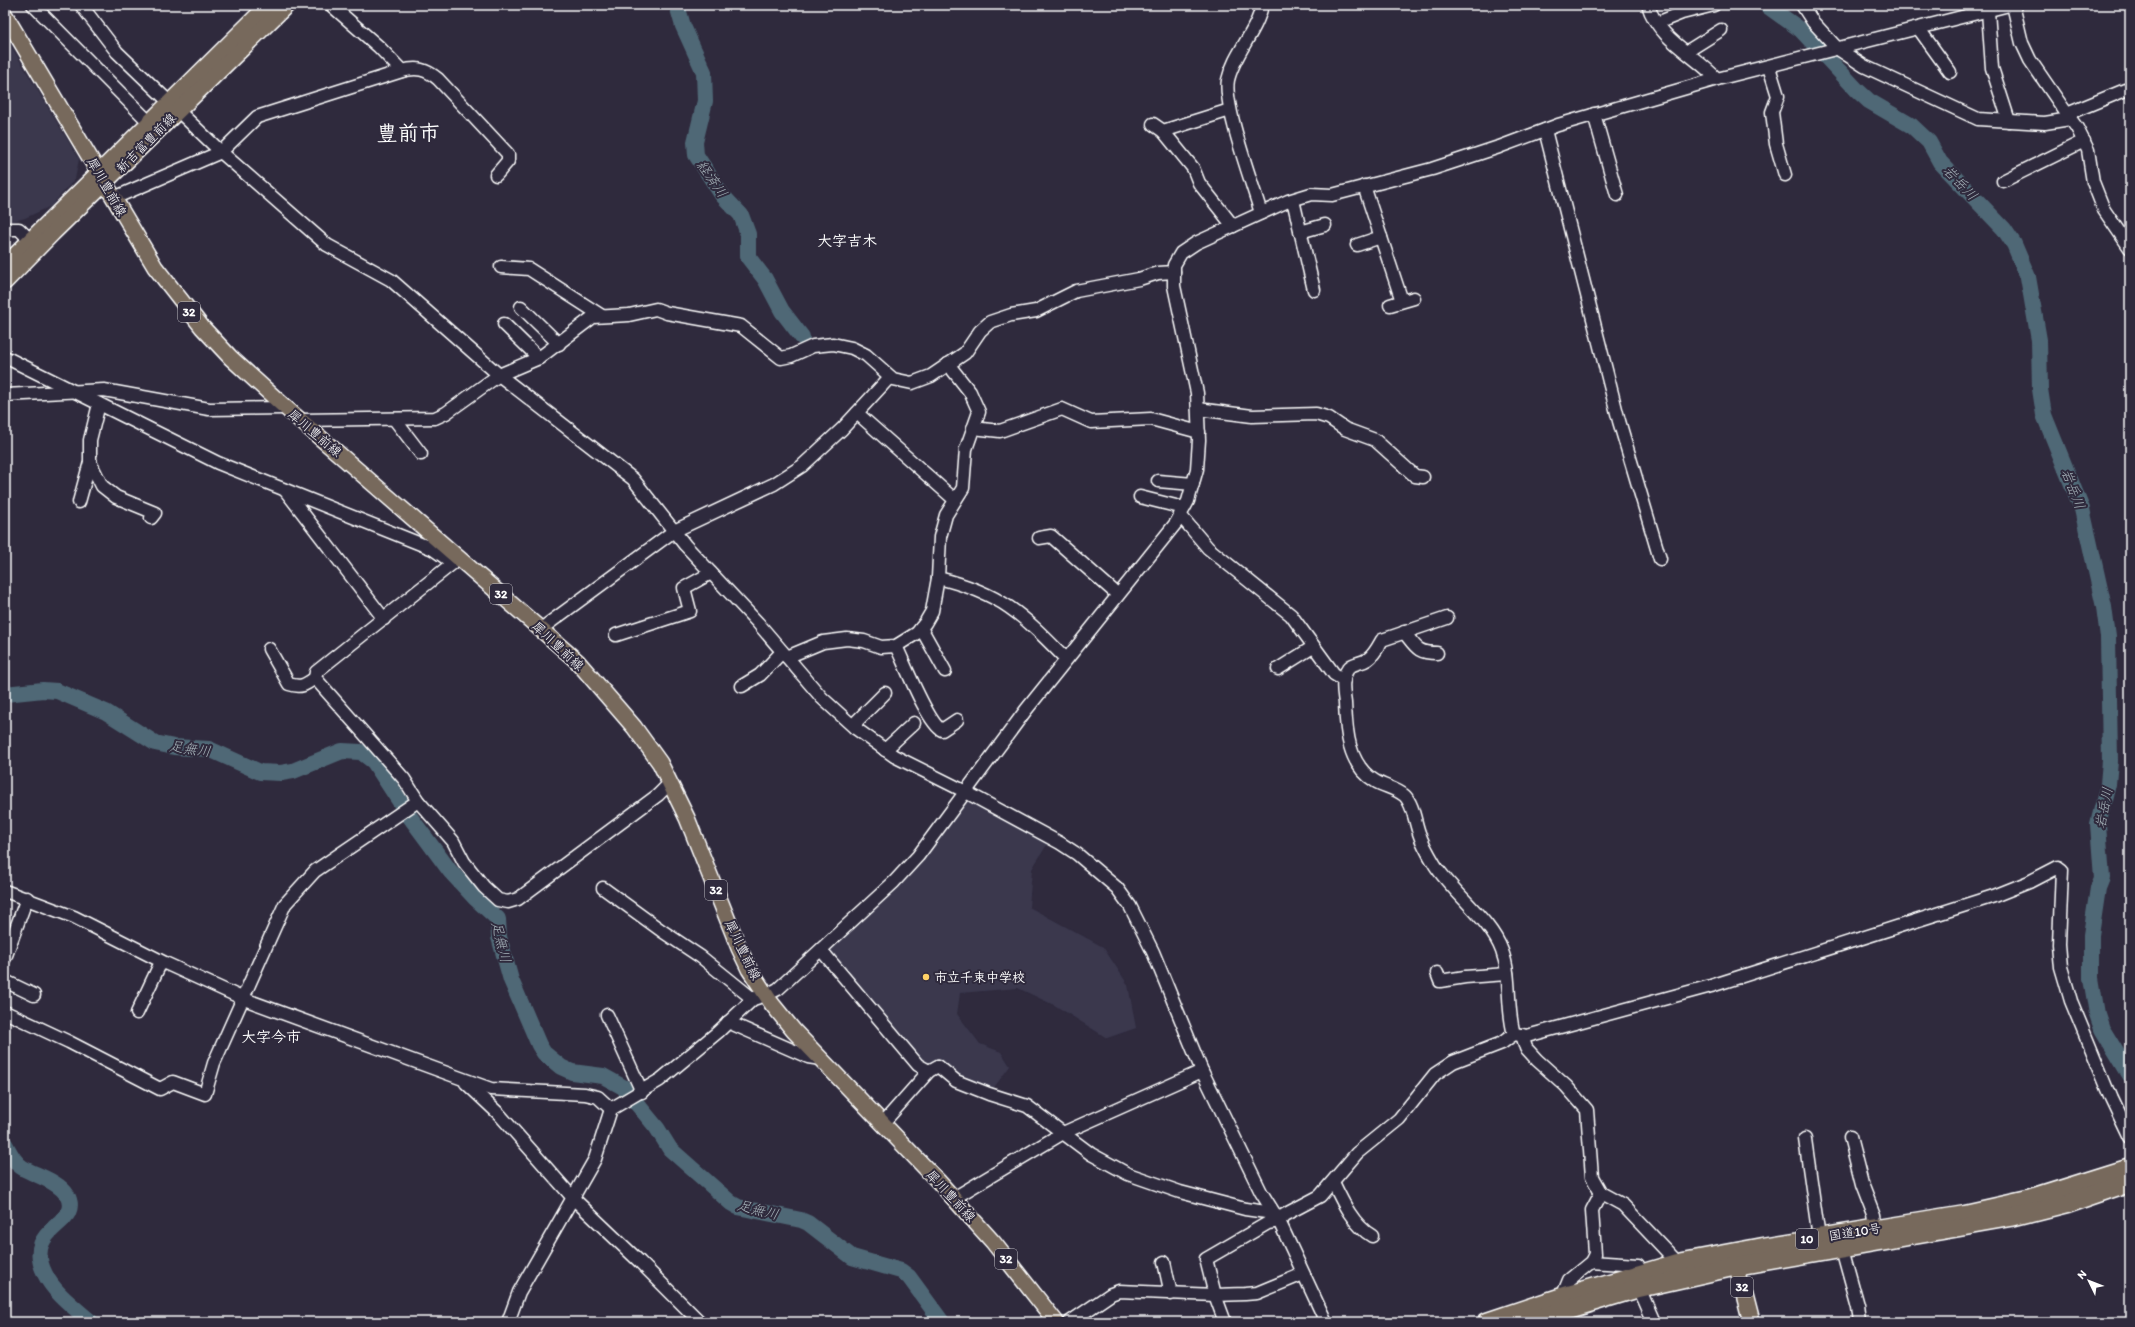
<svg xmlns="http://www.w3.org/2000/svg" width="2135" height="1327" viewBox="0 0 2135 1327" font-family="Itim,'Klee One',sans-serif">
<style>
.built{fill:#3a384e}
.lines{fill:none;stroke-linecap:round;stroke-linejoin:round}
.river{stroke:#4f6876;stroke-width:16}
.minor-casing{stroke:#fff;stroke-width:15}
.major-casing{stroke:#fff;stroke-width:18}
.highway-casing{stroke:#fff;stroke-width:21}
.minor{stroke:#2f2a3d;stroke-width:12}
.major{stroke:#77695c;stroke-width:15}
.highway{stroke:#77695c;stroke-width:18}
.poi-dot{fill:#ffd166;stroke:#2f2a3d;stroke-width:1.5}
.labels{text-anchor:middle;dominant-baseline:central;stroke-width:4;stroke-linejoin:round;paint-order:stroke}
.shield{fill:#2f2a3d;stroke:#c1bfc5;stroke-width:1}
.shield-label{font-size:12px;font-weight:bold;fill:#fff}
.street-label{font-size:13px;fill:#fff;stroke:#2f2a3d}
.poi-label{font-size:13px;font-weight:bold;fill:#fff;stroke:#2f2a3d;text-anchor:start}
.water-label{font-size:14px;font-style:italic;fill:#a7b4ba;stroke:#2f2a3d}
.quarter-label{font-size:15px;font-weight:bold;fill:#fff;stroke:#2f2a3d}
.town-label{font-size:21px;font-weight:bold;fill:#fff;stroke:#2f2a3d}
</style>
<rect width="100%" height="100%" fill="#2f2a3d"/>
<filter id="ink" filterUnits="userSpaceOnUse"><feTurbulence type="fractalNoise" baseFrequency=".025" numOctaves="2"/><feDisplacementMap in="SourceGraphic" scale="8" xChannelSelector="R" yChannelSelector="G"/><feConvolveMatrix kernelMatrix="1 2 1 2 8 2 1 2 1" color-interpolation-filters="sRGB"/></filter>
<g filter="url(#ink)">
<g class="built">
<polygon points="5,36 79,159 75,179 51,206 25,218 5,223"/>
<polygon points="966,800 999,811 1051,838 1032,869 1029,907 1103,947 1128,985 1136,1028 1107,1038 1056,1006 1018,988 960,993 957,1014 980,1044 1001,1052 1010,1066 989,1094 938,1066 929,1071 821,950"/>
</g>
<g class="lines">
<g class="river">
<polyline points="677,5 683,26 704,72 705,101 695,142 696,155 722,195 741,215 748,234 748,257 765,279 782,311 802,337"/>
<polyline points="1766,5 1801,30 1857,90 1869,101 1912,126 1929,142 1940,162 2004,229 2014,244 2028,277 2039,340 2040,389 2044,415 2082,509 2104,607 2108,637 2110,761 2108,784 2098,824 2102,878 2098,888 2091,935 2091,978 2097,1014 2102,1029 2130,1075"/>
<polyline points="5,694 43,690 57,691 106,712 155,743 174,747 209,749 260,772 281,773 293,771 342,751 361,752 374,762 410,817 450,871 475,898 498,919 499,937 511,980 539,1045 544,1053 561,1067 572,1072 603,1076 623,1087 657,1128 670,1149 731,1203 738,1207 801,1220 808,1223 852,1257 901,1271 909,1277 942,1322"/>
<path d="M5 1144C10 1153 14 1163 23 1168 37 1176 58 1181 67 1195 84 1226 21 1226 45 1274 54 1293 75 1308 91 1322"/>
</g>
<defs>
<g id="minor">
<polyline points="33,5 155,128"/>
<polyline points="81,5 117,52 221,152 327,245 391,280 499,375 633,479 685,545 758,623 822,698 855,728 894,756 964,791 1060,843 1077,854 1117,888 1130,906 1153,952 1202,1071 1261,1192 1279,1221 1326,1322"/>
<polyline points="331,5 379,47 402,71"/>
<path d="M1648 5C1658 39 1695 55 1717 79"/>
<polyline points="1802,5 1813,22 1838,49 1864,66 1978,119 2045,123 2070,119"/>
<polyline points="2013,5 2022,43 2030,60 2067,114 2130,88"/>
<polyline points="1988,11 1992,68 2009,121"/>
<polyline points="1657,23 1682,13 1714,5"/>
<polyline points="1919,29 1950,72"/>
<polyline points="1686,52 1721,30"/>
<polyline points="1769,67 1778,96 1772,112 1776,144 1785,175"/>
<polyline points="1594,114 1617,195"/>
<polyline points="2067,114 2077,128 2088,150 2093,182 2104,210 2130,248"/>
<polyline points="1153,124 1163,131 1230,110"/>
<polyline points="1545,130 1619,421 1660,559"/>
<polyline points="1163,131 1193,168 1199,183 1233,226"/>
<polyline points="2003,181 2084,141"/>
<polyline points="1364,186 1402,301"/>
<path d="M114 198 221 152 257 117 402 71C417 67 426 69 438 79L508 154V161L496 175"/>
<polyline points="1293,200 1314,290"/>
<path d="M1261 213C1253 185 1223 105 1228 80 1234 53 1257 32 1262 5"/>
<polyline points="5,229 19,229 30,240"/>
<polyline points="1300,232 1325,225"/>
<polyline points="1357,245 1381,237"/>
<polyline points="501,267 529,269 602,316"/>
<polyline points="1390,305 1414,298"/>
<polyline points="521,307 559,344"/>
<polyline points="504,324 539,358"/>
<polyline points="5,357 218,463 433,549 453,563"/>
<polyline points="5,395 104,390 209,409 286,408"/>
<polyline points="1198,409 1252,416 1316,414 1329,418 1345,429 1375,440 1415,476 1423,477"/>
<polyline points="857,413 955,500"/>
<polyline points="301,420 435,418 446,413 499,375 539,358 593,317 629,315 656,309 667,313 741,326 781,358 791,356 813,346 833,344 852,348 866,355 893,379 912,383 931,376 965,353 980,331 990,322 1011,315 1036,311 1076,291 1139,279 1158,273 1174,272"/>
<polyline points="395,420 421,454"/>
<polyline points="973,428 1000,431 1062,409 1091,422 1151,419 1199,432"/>
<polyline points="90,462 102,486 116,497 155,513 151,518"/>
<polyline points="1158,481 1193,484"/>
<polyline points="285,490 384,619"/>
<polyline points="1140,497 1184,508"/>
<polyline points="79,502 90,462 90,440 99,404"/>
<polyline points="1180,515 1208,548 1291,615 1334,674 1344,680"/>
<polyline points="1039,538 1051,536 1118,595"/>
<polyline points="460,559 453,563 316,672 315,678 404,779 418,801 453,841 464,862 484,887 498,900 508,902 518,899 658,795 670,783"/>
<path d="M938 578C1001 593 1022 614 1066 659"/>
<path d="M1447 618 1382 640C1378 647 1374 655 1368 659 1358 666 1348 660 1344 679 1342 686 1344 695 1345 703 1346 731 1348 765 1375 781 1385 787 1396 788 1405 796 1413 804 1415 822 1419 833 1422 843 1429 855 1435 865 1453 893 1491 920 1502 951 1512 978 1506 1007 1514 1034"/>
<polyline points="921,628 945,671"/>
<polyline points="541,629 674,531 774,484 802,466 842,429 890,377"/>
<path d="M1404 632C1416 647 1417 653 1437 653"/>
<polyline points="616,635 690,611 684,588 711,573"/>
<path d="M896 646C904 662 928 724 942 730L957 720"/>
<path d="M269 649 289 684C301 688 305 685 315 678"/>
<polyline points="787,657 823,642 847,639 864,641 881,647 896,646 917,633 925,623 932,611 938,578 940,537 946,515 963,488 966,449 979,412 970,392 948,364"/>
<polyline points="1278,669 1313,647"/>
<polyline points="742,686 760,675 782,652"/>
<polyline points="855,728 857,721 885,693"/>
<polyline points="885,750 914,723"/>
<polyline points="603,888 662,931 701,957 753,999"/>
<polyline points="5,891 74,917 165,963 244,999 463,1079 491,1089 585,1094 598,1097 611,1109"/>
<polyline points="821,950 918,1065 929,1071"/>
<polyline points="5,958 27,898"/>
<polyline points="1437,973 1440,981 1465,977 1507,974"/>
<polyline points="5,981 34,995"/>
<polyline points="5,1012 69,1042 160,1089 173,1082 205,1094 214,1063 285,904 315,871 418,801"/>
<polyline points="137,1013 161,962"/>
<polyline points="607,1015 642,1092"/>
<polyline points="728,1022 808,1057 821,1059"/>
<polyline points="1522,1035 1526,1048 1537,1060 1566,1086 1587,1110 1592,1177 1601,1193 1623,1205 1678,1263"/>
<polyline points="466,1083 499,1114 574,1199 640,1262 700,1322"/>
<polyline points="883,1123 929,1071 938,1066 956,1081 989,1094 1027,1106 1091,1154 1128,1174 1180,1192 1245,1209 1266,1212 1276,1220"/>
<polyline points="1850,1137 1862,1184 1874,1215 1876,1228"/>
<polyline points="1805,1139 1819,1238"/>
<path d="M1333 1182C1342 1201 1353 1225 1372 1236"/>
<polyline points="954,1198 1063,1133 1202,1071"/>
<polyline points="1842,1248 1858,1306 1860,1322"/>
<polyline points="1164,1262 1171,1294"/>
<polyline points="1591,1262 1638,1265 1642,1273 1639,1288 1654,1322"/>
<polyline points="1562,1297 1569,1280 1591,1262 1595,1254 1592,1210 1601,1193"/>
<polyline points="508,1322 519,1292 595,1159 611,1109 660,1080 718,1032 753,999 766,995 778,989 894,882 918,856 1026,710 1176,523 1188,501 1197,469 1199,440 1197,393 1174,286 1174,265 1181,253 1196,243 1288,201 1311,194 1332,195 1432,169 1499,147 1558,125 1717,79 2009,5"/>
<polyline points="1070,1322 1111,1294 1119,1291 1215,1295 1245,1294 1257,1293 1303,1274"/>
<polyline points="1225,1322 1215,1295 1206,1259 1268,1223 1279,1221 1284,1215 1320,1196 1357,1153 1399,1119 1435,1074 1453,1062 1502,1043 1514,1034 1527,1036 1711,986 1994,896 2029,882 2058,867 2062,870 2059,944 2061,967 2071,1001 2111,1098 2130,1138"/>
</g>
<g id="major">
<polyline points="5,15 155,267 202,327 231,358 286,408 577,661 634,727 660,763 687,818 739,948 749,969 772,1004 794,1031 939,1182 993,1242 1056,1322"/>
<polyline points="5,265 268,5"/>
<polyline points="5,282 53,233 287,5"/>
<polyline points="1734,1256 1751,1322"/>
</g>
<g id="highway">
<polyline points="1487,1322 1562,1297 1678,1263 1763,1247 1965,1214 2028,1200 2130,1168"/>
<polyline points="1526,1322 1639,1288 1737,1266 2011,1218 2066,1204 2130,1182"/>
</g>
</defs>
<use href="#minor" class="minor-casing"/>
<use href="#major" class="major-casing"/>
<use href="#highway" class="highway-casing"/>
<use href="#minor" class="minor"/>
<use href="#major" class="major"/>
<use href="#highway" class="highway"/>
</g>
</g>
<circle class="poi-dot" cx="926" cy="977" r="4"/>
<g class="labels">
<g class="shield">
<rect x="178" y="302" width="22" height="20" rx="3"/>
<rect x="490" y="584" width="22" height="20" rx="3"/>
<rect x="705" y="880" width="22" height="20" rx="3"/>
<rect x="1796" y="1229" width="22" height="20" rx="3"/>
<rect x="995" y="1249" width="22" height="20" rx="3"/>
<rect x="1731" y="1277" width="22" height="20" rx="3"/>
</g>
<g class="shield-label">
<text x="189" y="312">32</text>
<text x="501" y="594">32</text>
<text x="716" y="890">32</text>
<text x="1807" y="1239">10</text>
<text x="1006" y="1259">32</text>
<text x="1742" y="1287">32</text>
</g>
<g class="street-label">
<text transform="translate(146 143) rotate(-45)">新吉富豊前線</text>
<text transform="translate(107 187) rotate(60)">犀川豊前線</text>
<text transform="translate(315 433) rotate(40)">犀川豊前線</text>
<text transform="translate(558 646) rotate(43)">犀川豊前線</text>
<text transform="translate(743 950) rotate(64)">犀川豊前線</text>
<text transform="translate(951 1196) rotate(47)">犀川豊前線</text>
<text transform="translate(1855 1232) rotate(-9)">国道10号</text>
</g>
<g class="poi-label">
<text x="934" y="977">市立千束中学校</text>
</g>
<g class="water-label">
<text transform="translate(712 179) rotate(55)">経済川</text>
<text transform="translate(1960 183) rotate(46)">岩岳川</text>
<text transform="translate(2073 489) rotate(69)">岩岳川</text>
<text transform="translate(190 749) rotate(8)">足無川</text>
<text transform="translate(2104 808) rotate(-79)">岩岳川</text>
<text transform="translate(501 942) rotate(76)">足無川</text>
<text transform="translate(758 1210) rotate(14)">足無川</text>
</g>
<g class="quarter-label">
<text x="847" y="241">大字吉木</text>
<text x="271" y="1037">大字今市</text>
</g>
<g class="town-label">
<text x="408" y="132">豊前市</text>
</g>
</g>
<rect width="2135" height="1327" fill="none" stroke="#2f2a3d" stroke-width="20"/>
<rect x="10" y="10" width="2115" height="1307" fill="none" stroke="#fff" stroke-width="1.5" filter="url(#ink)"/>
<g transform="translate(2089 1281) rotate(313)" stroke="#2f2a3d" stroke-width="3" paint-order="stroke">
<path d="M0-3L7 15L0 10L-7 15Z" fill="#ffffff"/>
<text y="-6" font-size="11" font-weight="bold" text-anchor="middle" fill="#ffffff">N</text>
</g>
</svg>
